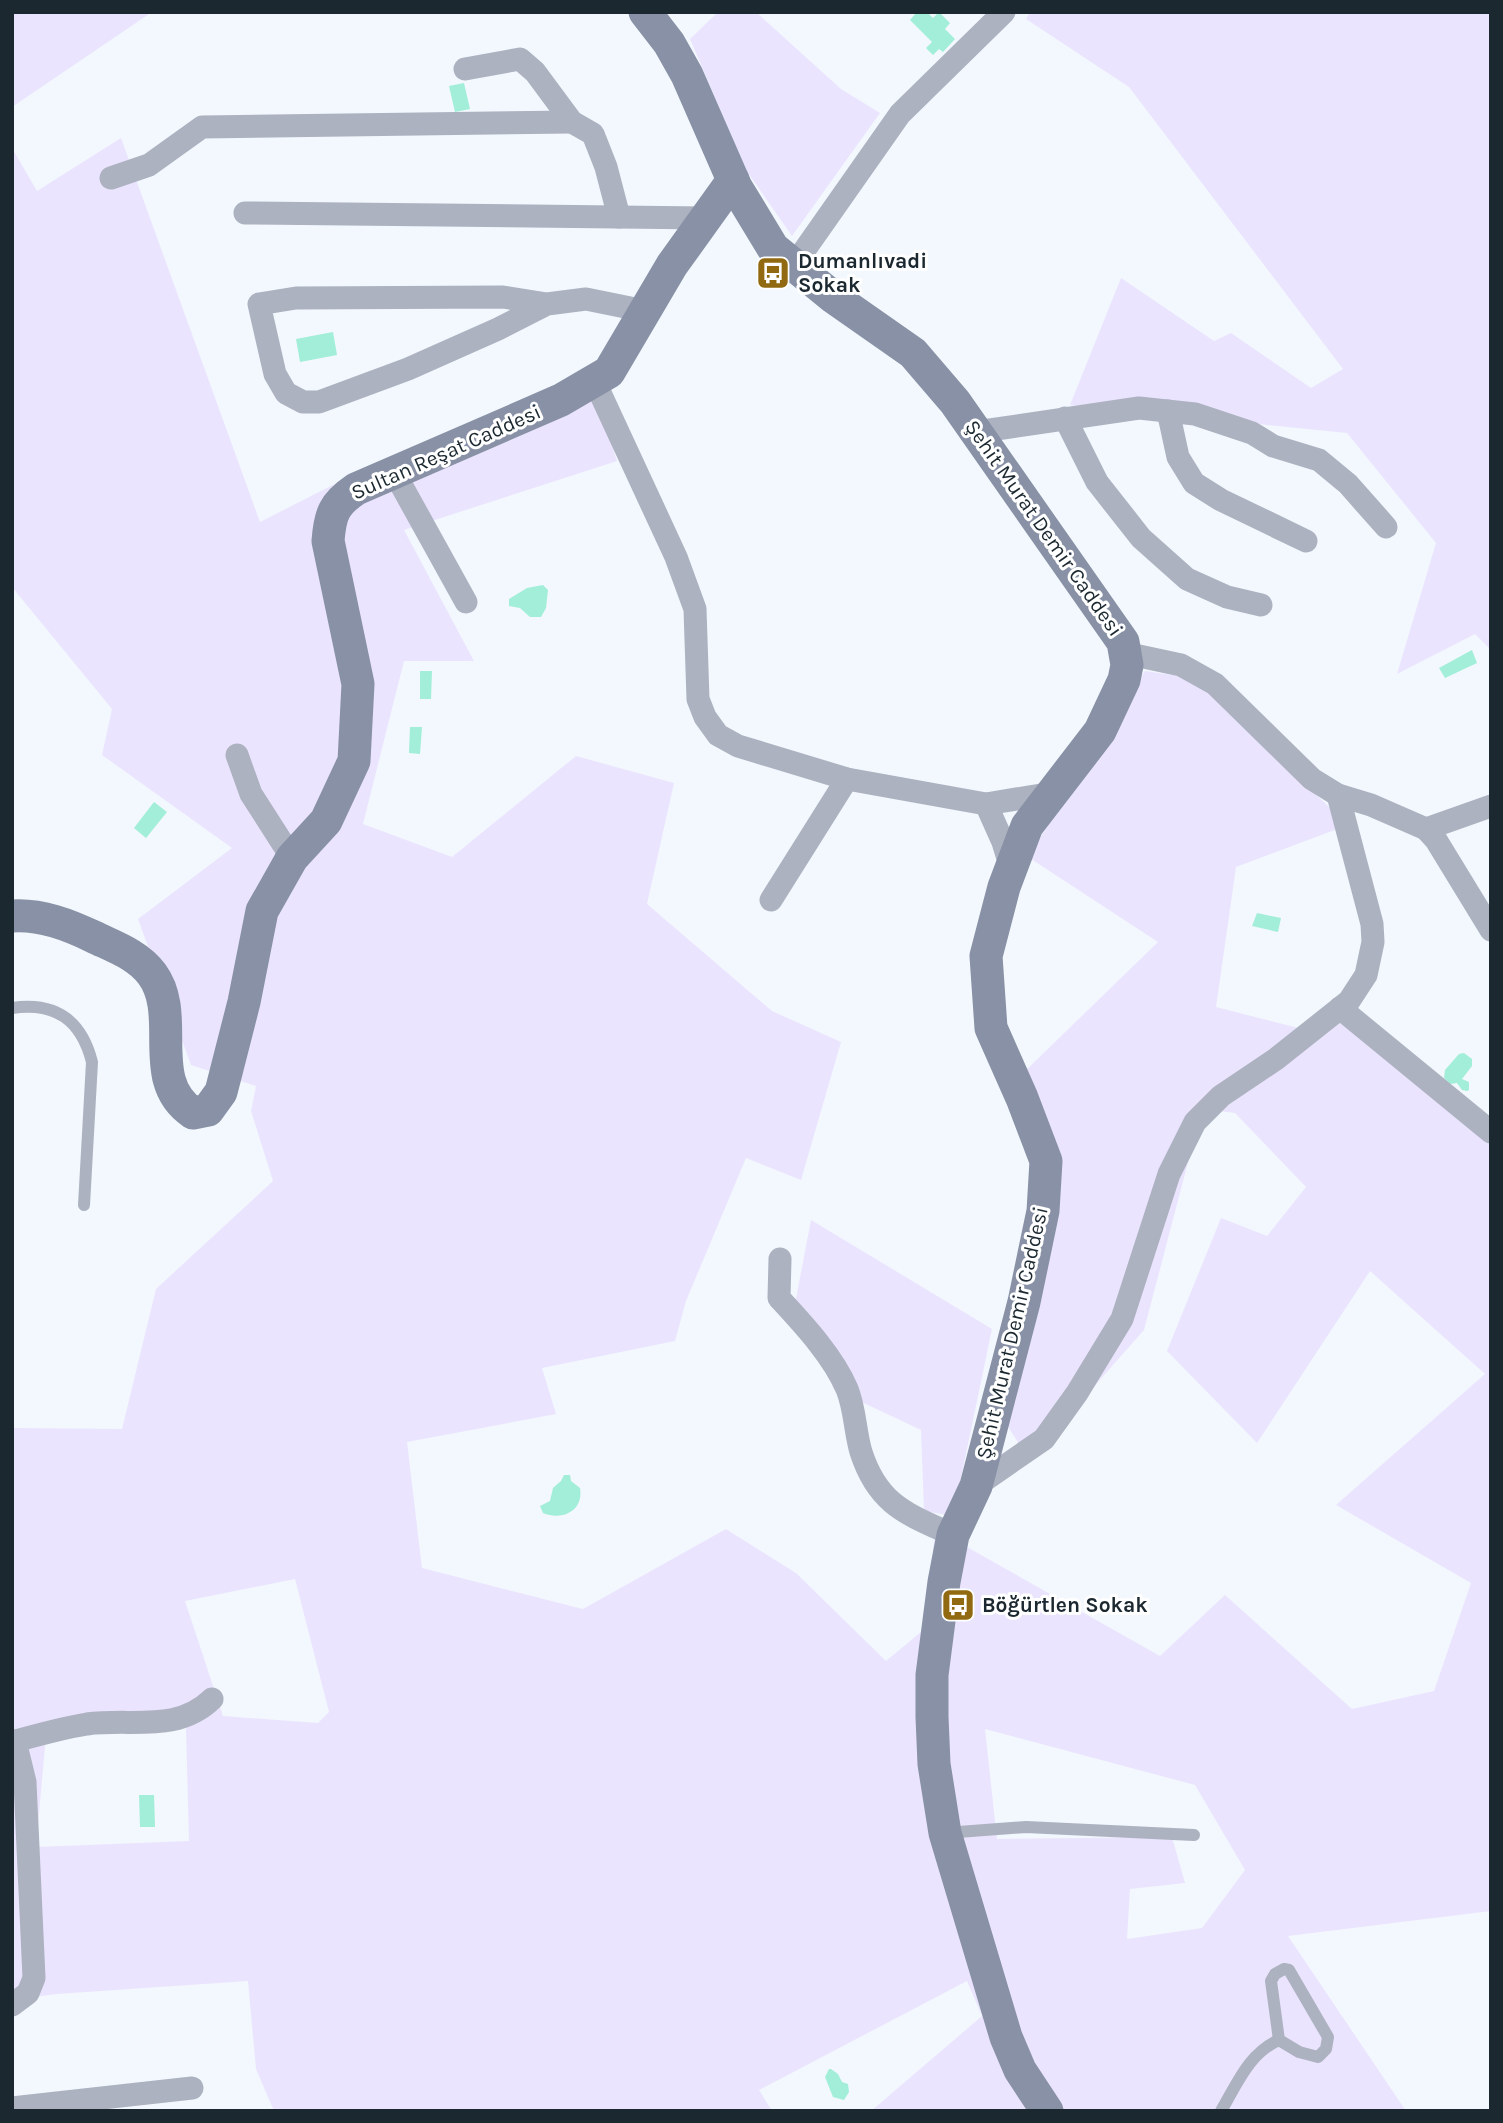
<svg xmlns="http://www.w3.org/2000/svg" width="1503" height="2123" viewBox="0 0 1503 2123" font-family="Karla,sans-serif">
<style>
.green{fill:#ebe4fe;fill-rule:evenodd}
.water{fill:#a2eed8}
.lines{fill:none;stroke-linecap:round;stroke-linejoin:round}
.lane{stroke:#acb2c0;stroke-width:12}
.street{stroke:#acb2c0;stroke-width:23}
.secondary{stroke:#8891a5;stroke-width:33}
.labels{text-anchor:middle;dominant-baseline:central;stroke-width:6;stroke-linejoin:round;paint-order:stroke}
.poi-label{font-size:21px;font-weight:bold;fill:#1b2830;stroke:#fff;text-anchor:start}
.street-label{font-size:21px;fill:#1b2830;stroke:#fff}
</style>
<rect width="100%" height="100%" fill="#f2f8fd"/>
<g class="green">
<polygon points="12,12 152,12 12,107"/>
<polygon points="718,12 756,12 841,89 880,113 792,236 746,170 690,39"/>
<polygon points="1030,12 1491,12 1491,650 1475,634 1397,674 1436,543 1347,433 1070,405 1121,278 1214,341 1231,333 1311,388 1343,369 1129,87 1026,19"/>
<path d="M121 138 260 522 374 464 588 371 617 461 404 530 474 661H404L363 824 452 857 576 756 674 783 647 904 772 1011 841 1042 801 1180 746 1158 686 1301 675 1341 542 1368 556 1414 407 1442 422 1568 583 1609 726 1529 796 1573 886 1661 927 1627 935 1529 1160 1656 1225 1595 1352 1709 1434 1691 1471 1583 1336 1505 1485 1374 1370 1271 1257 1443 1167 1351 1221 1218 1267 1236 1306 1187 1235 1113 1202 1109 1144 1330 1029 1460 1007 1425 1043 1150 1020 1076 1158 942 1028 857 1145 671 1193 678 1348 825 1236 867 1216 1007 1310 1031 1343 1019 1491 1142V1911L1288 1936 1406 2111H871L982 2016 967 1981 759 2090 772 2111H274L256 2069 248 1981 57 1994 12 2000V1428L122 1429 156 1289 273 1181 251 1111 256 1086 191 1065 138 919 232 848 102 755 112 709 12 587V148L37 191ZM295 1579 329 1712 318 1723 223 1716 185 1601ZM186 1728 189 1841 36 1847 46 1736ZM985 1729 1195 1785 1245 1870 1202 1928 1127 1939 1130 1889 1185 1883 1172 1837 997 1839Z"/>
<polygon points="811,1220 992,1329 953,1516 924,1511 921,1430 834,1389 794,1309"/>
</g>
<g class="water">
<polygon points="917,12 927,12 933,18 939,12 950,23 945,29 955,39 943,52 939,49 933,55 926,48 932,42 910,20"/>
<polygon points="464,83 470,109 455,112 449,86"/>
<polygon points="333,332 337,355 300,362 296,339"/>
<polygon points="543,585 548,590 546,608 541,617 530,617 520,608 509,606 509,599 527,588"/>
<polygon points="1472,650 1477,663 1445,678 1439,668"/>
<polygon points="420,671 432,671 431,699 420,699"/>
<polygon points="410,727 422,727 420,754 409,753"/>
<polygon points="154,802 167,812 146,838 134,828"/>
<polygon points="1257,913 1281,918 1278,932 1252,926"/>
<polygon points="1464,1053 1472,1059 1472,1066 1462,1079 1469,1082 1469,1090 1467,1091 1462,1090 1457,1083 1450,1084 1444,1078 1445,1070 1459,1054"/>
<path d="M564 1475H570L571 1481 580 1488C584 1511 562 1521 543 1513L540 1506 550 1501 553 1488 561 1481Z"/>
<polygon points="139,1795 154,1795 155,1827 140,1827"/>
<polygon points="829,2069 831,2069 838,2074 842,2082 848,2084 849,2092 844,2100 833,2097 825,2077"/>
</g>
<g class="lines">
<g class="lane">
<path d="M12 1008C55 1002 81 1019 92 1062L84 1205"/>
<polyline points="945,1833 1026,1827 1194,1835"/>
<polygon points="1284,1969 1289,1970 1328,2037 1326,2049 1318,2057 1299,2052 1279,2040 1271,1981 1275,1974"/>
<path d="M1221 2111C1237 2084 1249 2053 1279 2040"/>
</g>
<g class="street">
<polyline points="465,69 520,59 535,72 572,122 593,134 606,167 619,217"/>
<polyline points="111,178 149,165 202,127 572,122"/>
<polyline points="245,213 706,218"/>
<polyline points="794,265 900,114 1004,12"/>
<polyline points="547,304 498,329 408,369 319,402 303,402 286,393 275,374 259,304 296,298 503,297 547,304 586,299 645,311"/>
<polyline points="594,380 676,557 695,609 698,699 705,717 718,735 738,746 847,779 986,804 1053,793"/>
<polyline points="1168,411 1178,457 1194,483 1221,500 1306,541"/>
<polyline points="1065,418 1097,482 1141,538 1187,579 1227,597 1261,605"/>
<polyline points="976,432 1139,408 1195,414 1252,433 1273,446 1319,460 1348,484 1386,527"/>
<polyline points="394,472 466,602"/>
<polyline points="1125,653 1181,665 1215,684 1312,779 1338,795 1371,805 1426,829 1436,840 1491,930"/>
<polyline points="237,755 251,794 292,858"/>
<polyline points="986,804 1003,842 1011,868"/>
<polyline points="1426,829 1491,806"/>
<polyline points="771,900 847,779"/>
<polyline points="1340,1008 1491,1132"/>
<path d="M780 1259 779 1298C803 1324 833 1356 847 1389 855 1408 855 1432 861 1452 878 1505 907 1514 953 1535"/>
<polyline points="976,1486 1044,1439 1077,1393 1122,1319 1169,1174 1195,1122 1221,1096 1276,1059 1349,1001 1366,975 1373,942 1372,924 1338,795"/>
<path d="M12 1742C37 1735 62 1728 87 1724 132 1718 177 1733 212 1699"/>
<polyline points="12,2005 28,1993 34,1978 25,1782 15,1741"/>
<polyline points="12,2108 192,2088"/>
</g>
<g class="secondary">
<polyline points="645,12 669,43 687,75 736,187 773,248 833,297 913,353 955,402 1123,642 1127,665 1124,680 1100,731 1027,826 1004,887 986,956 991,1028 1022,1098 1046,1161 1043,1211 1024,1302 976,1486 953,1535 944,1582 932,1675 932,1717 934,1764 945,1833 1006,2037 1020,2070 1047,2111"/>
<path d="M12 916C41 914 69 925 94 937 115 947 138 955 152 974 183 1016 144 1080 193 1113L208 1110 221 1092 244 1002 262 911 292 858 326 821 354 761 358 684 328 541C330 514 334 504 356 489L561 400 609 372 672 265 733 180"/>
</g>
</g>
<defs>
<symbol id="bus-square" viewBox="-11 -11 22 22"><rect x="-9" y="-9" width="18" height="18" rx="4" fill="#916910" stroke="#fff"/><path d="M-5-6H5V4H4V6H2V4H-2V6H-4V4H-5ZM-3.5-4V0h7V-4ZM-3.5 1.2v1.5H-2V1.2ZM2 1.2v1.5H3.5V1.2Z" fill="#fff"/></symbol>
</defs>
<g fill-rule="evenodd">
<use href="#bus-square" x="754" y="254" width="38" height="38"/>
<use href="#bus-square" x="939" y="1586" width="38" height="38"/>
</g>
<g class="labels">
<g class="poi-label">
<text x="798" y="261">Dumanlıvadi<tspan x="798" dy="24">Sokak</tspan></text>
<text x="982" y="1605">Böğürtlen Sokak</text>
</g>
<g class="street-label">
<text transform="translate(446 452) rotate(-24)">Sultan Reşat Caddesi</text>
<text transform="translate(1044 528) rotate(55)">Şehit Murat Demir Caddesi</text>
<text transform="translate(1012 1333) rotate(-77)">Şehit Murat Demir Caddesi</text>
</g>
</g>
<rect width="1503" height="2123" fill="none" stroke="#1b2830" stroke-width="28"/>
</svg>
